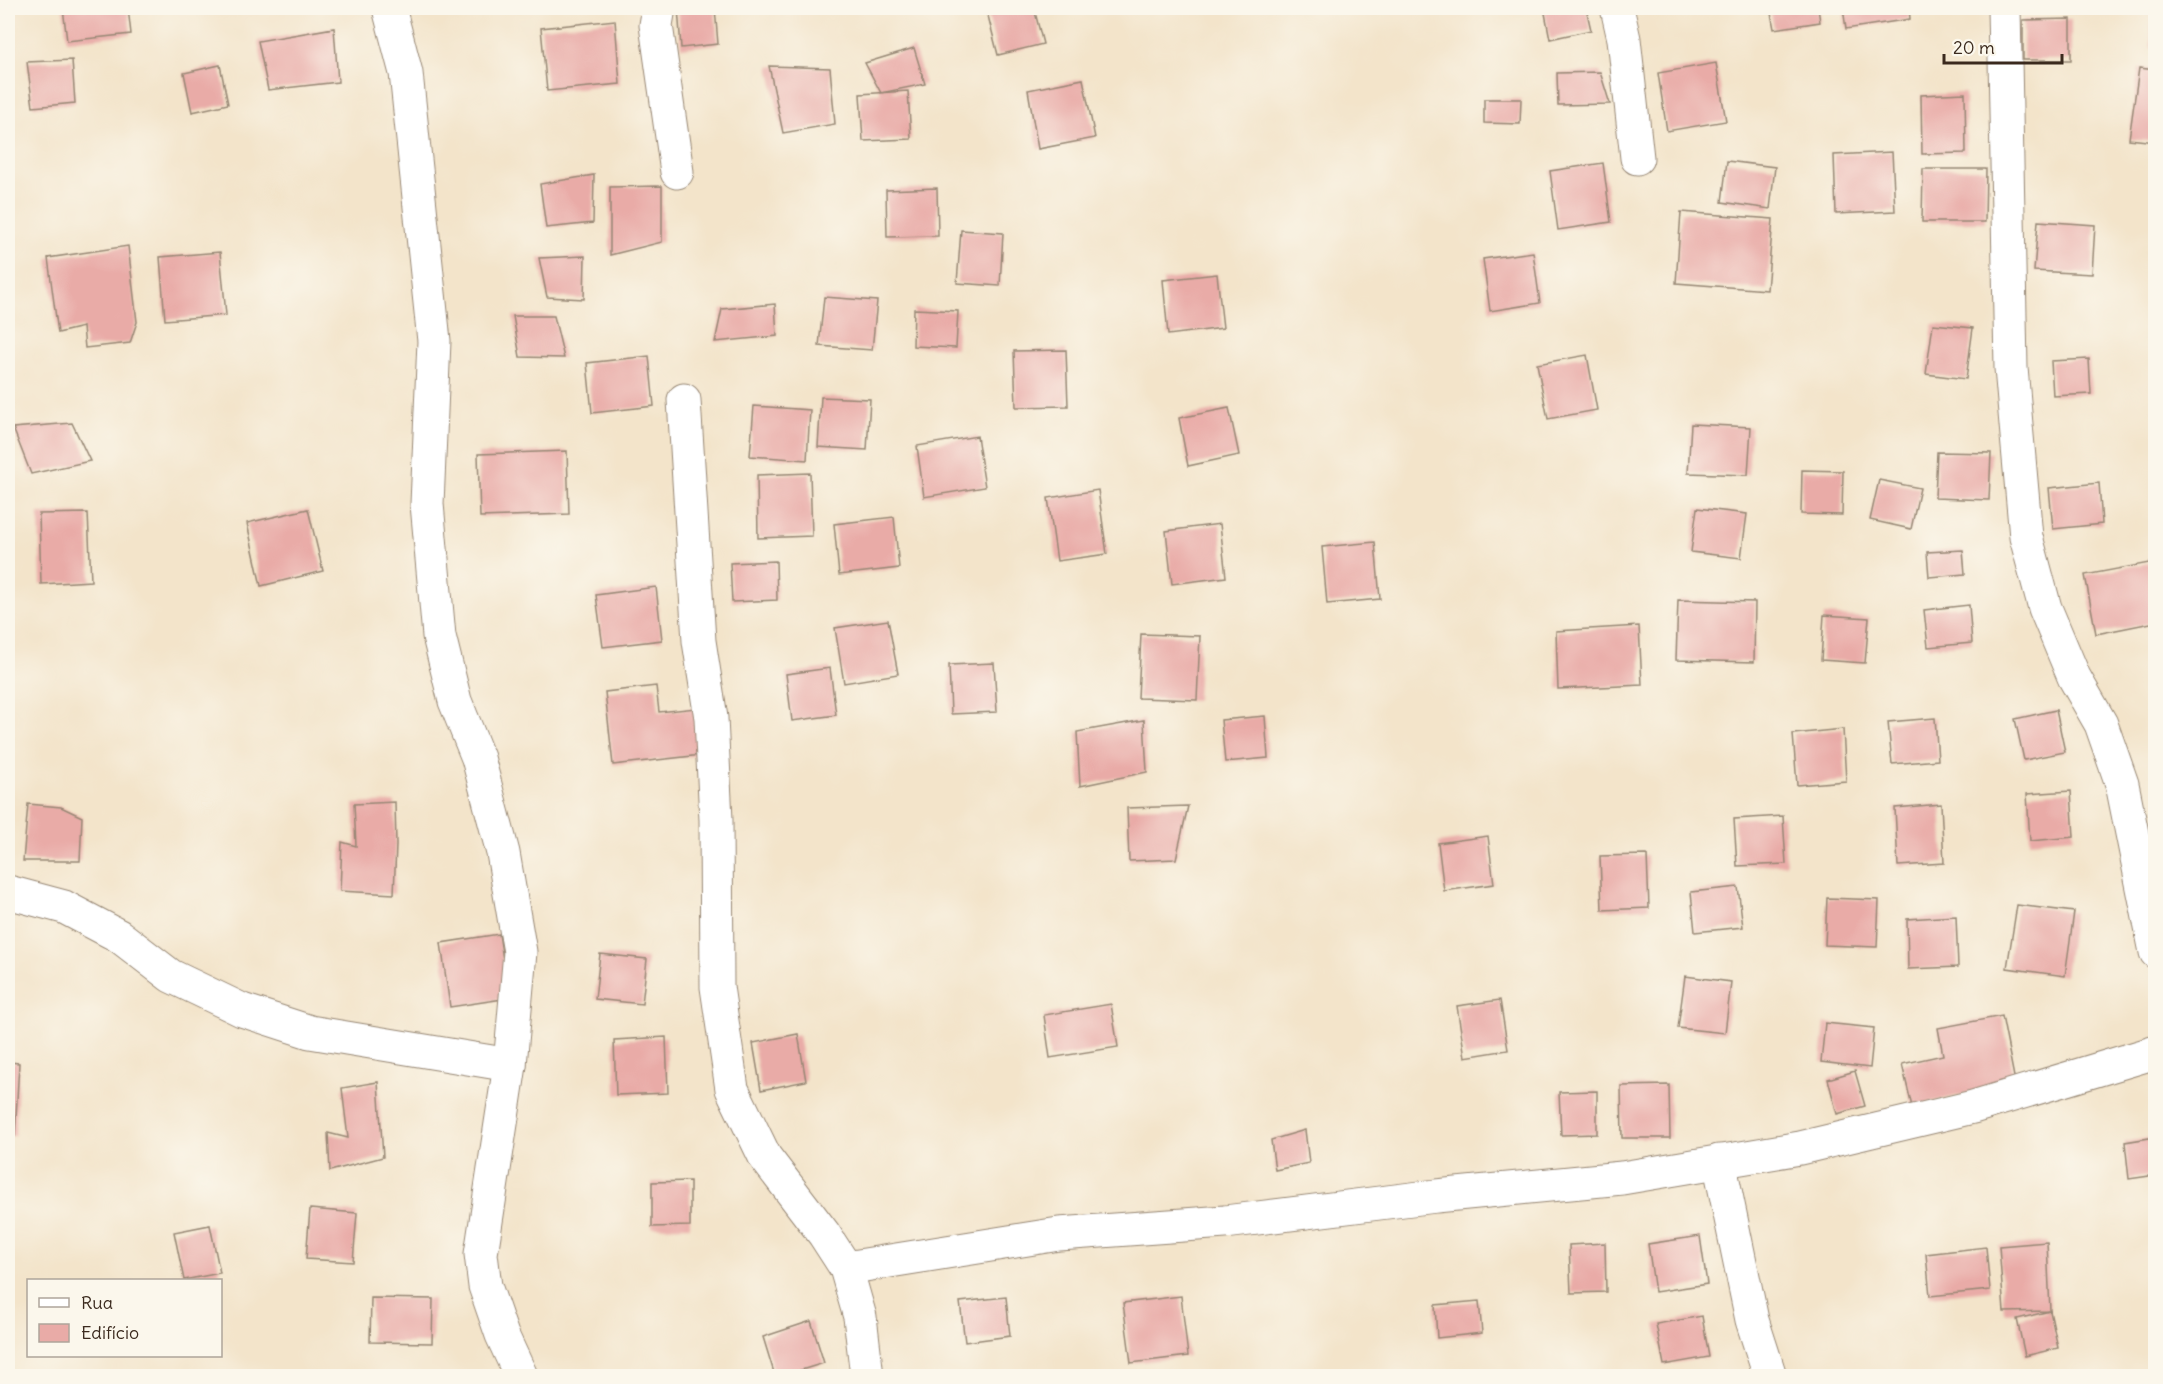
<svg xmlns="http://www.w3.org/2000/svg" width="2163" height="1384" viewBox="0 0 2163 1384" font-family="Delius,sans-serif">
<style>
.building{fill:#e9aba7}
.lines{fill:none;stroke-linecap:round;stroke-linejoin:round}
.minor-casing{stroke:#978774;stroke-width:35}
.minor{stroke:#fff;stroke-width:33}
</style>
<rect width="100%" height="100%" fill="#fbf7ec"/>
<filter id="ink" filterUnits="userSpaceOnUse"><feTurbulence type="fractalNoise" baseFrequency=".0167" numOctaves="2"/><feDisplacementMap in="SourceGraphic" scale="12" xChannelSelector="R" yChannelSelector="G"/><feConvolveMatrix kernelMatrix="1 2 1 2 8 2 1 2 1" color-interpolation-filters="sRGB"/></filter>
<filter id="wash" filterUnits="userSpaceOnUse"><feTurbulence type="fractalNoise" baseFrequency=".008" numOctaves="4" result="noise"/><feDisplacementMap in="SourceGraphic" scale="24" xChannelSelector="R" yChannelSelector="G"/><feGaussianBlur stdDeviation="1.35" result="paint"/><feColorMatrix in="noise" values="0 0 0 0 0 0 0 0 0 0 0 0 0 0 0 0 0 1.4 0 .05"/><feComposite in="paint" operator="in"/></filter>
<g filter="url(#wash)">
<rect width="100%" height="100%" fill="#f3e4ca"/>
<g id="blocks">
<g class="building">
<polygon points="63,8 128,8 131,34 67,41"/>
<polygon points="678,8 715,8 718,44 681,48"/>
<polygon points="986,8 1034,8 1043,44 998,55"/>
<polygon points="1544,8 1586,8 1591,30 1550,39"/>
<polygon points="1770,8 1818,8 1820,22 1774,29"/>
<polygon points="1843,8 1909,8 1910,19 1846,29"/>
<polygon points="2062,8 2092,8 2092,11 2062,10"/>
<rect x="2151" y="8" width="5" height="40"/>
<polygon points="2071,19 2071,60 2023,60 2023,20"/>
<polygon points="615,20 620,84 547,91 541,28"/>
<polygon points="334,28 338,82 268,90 258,41"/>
<polygon points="914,48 925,84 881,93 865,63"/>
<polygon points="72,60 75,103 33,107 27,62"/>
<polygon points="1716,63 1726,121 1667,131 1658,73"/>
<polygon points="220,65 228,104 192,112 184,73"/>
<polygon points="769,66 830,68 835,124 783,133"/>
<polygon points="2139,68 2156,70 2156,142 2129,139"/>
<polygon points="1600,72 1610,104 1558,105 1557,73"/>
<polygon points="1083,79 1095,138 1038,149 1028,90"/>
<polygon points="908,91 911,139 863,141 860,94"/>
<polygon points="1965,93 1966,153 1922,154 1921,95"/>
<polygon points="1484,99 1521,99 1520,124 1484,123"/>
<polygon points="1892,152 1895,211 1836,214 1834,155"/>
<polygon points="1727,161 1775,167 1770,209 1722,202"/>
<polygon points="1603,163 1611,222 1558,230 1550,171"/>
<polygon points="1923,169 1986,169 1985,222 1922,222"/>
<polygon points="594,175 593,223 546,228 540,184"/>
<polygon points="662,186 662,242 610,255 610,187"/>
<polygon points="937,188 938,236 887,237 886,190"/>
<polygon points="1681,212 1773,219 1767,290 1676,283"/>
<polygon points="2038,221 2095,225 2092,274 2034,271"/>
<polygon points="961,230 1003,233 1000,286 957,283"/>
<rect x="2152" y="230" width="4" height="60"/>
<polygon points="128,246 137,322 130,343 85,348 83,327 58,333 48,258"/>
<polygon points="220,252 226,315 165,320 160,257"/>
<polygon points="1533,252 1540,303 1490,311 1483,259"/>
<polygon points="585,256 584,299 547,297 539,258"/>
<polygon points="1217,274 1223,328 1168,335 1163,280"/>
<polygon points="824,297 877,301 872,350 819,346"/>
<polygon points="775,304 777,336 715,342 722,309"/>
<polygon points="914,309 958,311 956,348 913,346"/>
<polygon points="513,316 554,316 564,358 520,357"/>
<polygon points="1933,324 1973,328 1966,379 1926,374"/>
<polygon points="1066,350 1068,406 1016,407 1014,351"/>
<polygon points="1587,355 1597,410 1548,419 1537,364"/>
<polygon points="649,356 654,406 592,413 587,363"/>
<polygon points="2089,359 2091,394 2053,396 2051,361"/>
<polygon points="821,397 870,399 867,450 818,447"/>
<polygon points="754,406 810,410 807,460 750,456"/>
<polygon points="1229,408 1239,455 1188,466 1179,418"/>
<polygon points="72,423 90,461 31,474 13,428"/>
<polygon points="1691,424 1751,427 1748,475 1688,473"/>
<polygon points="977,436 985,487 924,497 917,446"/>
<polygon points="567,451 569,514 480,517 478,454"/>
<polygon points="1937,452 1991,453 1989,500 1935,498"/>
<polygon points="1802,470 1843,471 1842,515 1801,514"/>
<polygon points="810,473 812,536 758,538 757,475"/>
<polygon points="1879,480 1920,488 1911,529 1870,520"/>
<polygon points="2099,483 2102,524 2053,529 2049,488"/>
<polygon points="1098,490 1107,554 1057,561 1048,498"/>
<polygon points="1697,508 1747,514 1741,558 1691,552"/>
<polygon points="308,509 323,571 261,586 247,523"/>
<polygon points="88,513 91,581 41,584 39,514"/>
<polygon points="894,517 899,568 839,575 834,524"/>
<polygon points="1220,524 1226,577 1172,584 1166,531"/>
<polygon points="1375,542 1380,599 1327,604 1322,547"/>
<polygon points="1963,550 1965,574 1929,577 1927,552"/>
<polygon points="776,561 777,600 732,602 730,563"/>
<polygon points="2154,562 2156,572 2156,622 2096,634 2085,575"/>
<polygon points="656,587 662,640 603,647 596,595"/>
<polygon points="1678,600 1755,602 1754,662 1676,660"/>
<polygon points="1969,605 1972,643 1928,647 1924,610"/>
<polygon points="1824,615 1869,618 1865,663 1821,660"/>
<polygon points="888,620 898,674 844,683 835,628"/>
<polygon points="1639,626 1642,685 1558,689 1556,631"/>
<polygon points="1141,634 1200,636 1197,700 1138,698"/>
<polygon points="994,663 997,712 951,714 949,665"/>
<polygon points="830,668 836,715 792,721 786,674"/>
<polygon points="656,686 659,712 696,708 701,755 613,765 605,692"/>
<polygon points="2056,710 2065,752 2024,760 2015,719"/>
<polygon points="1265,716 1268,758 1225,762 1221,720"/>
<polygon points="1935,718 1938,760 1892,764 1888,722"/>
<polygon points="1144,720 1147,772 1080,786 1077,732"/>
<polygon points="1843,729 1846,781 1797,785 1793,734"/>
<polygon points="2071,791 2074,837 2030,841 2027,794"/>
<polygon points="395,802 396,845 394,894 340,891 342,842 356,846 354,804"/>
<polygon points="28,804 61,807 82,817 80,861 23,861"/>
<polygon points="1941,804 1944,863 1898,866 1895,808"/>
<polygon points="1188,806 1176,859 1129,861 1127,808"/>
<polygon points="1783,816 1786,864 1737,866 1734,819"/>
<polygon points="1488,836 1494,884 1444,891 1438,843"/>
<polygon points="1647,855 1649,908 1602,910 1600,856"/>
<polygon points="1738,887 1743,927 1695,932 1691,892"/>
<polygon points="1827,898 1879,900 1877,947 1825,945"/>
<polygon points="2017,905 2074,912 2065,976 2007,968"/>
<polygon points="1956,916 1958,967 1908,969 1907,919"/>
<polygon points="499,934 509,998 450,1007 441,943"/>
<polygon points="600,954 647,959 642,1004 595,999"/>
<polygon points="1685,976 1731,982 1725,1033 1678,1028"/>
<polygon points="1500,1000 1508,1050 1465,1057 1457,1006"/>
<polygon points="1111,1004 1118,1047 1050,1058 1044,1015"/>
<polygon points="2002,1016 2015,1082 1912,1107 1902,1064 1943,1055 1938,1028"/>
<polygon points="1825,1023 1874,1028 1870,1068 1821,1062"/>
<polygon points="798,1034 806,1081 761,1090 753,1043"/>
<polygon points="666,1037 668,1093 616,1095 614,1040"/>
<polygon points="8,1062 19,1063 15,1136 8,1136"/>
<polygon points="1855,1071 1865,1106 1837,1114 1828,1079"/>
<polygon points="378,1082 383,1157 330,1171 328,1133 348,1138 342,1088"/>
<polygon points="1669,1085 1670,1138 1622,1138 1621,1086"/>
<polygon points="1597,1091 1597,1134 1561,1135 1559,1092"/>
<polygon points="1305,1130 1309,1163 1275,1170 1271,1140"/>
<polygon points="2156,1137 2156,1175 2129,1179 2125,1142"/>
<polygon points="690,1181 690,1226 652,1227 652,1182"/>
<polygon points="310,1209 357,1213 353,1262 306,1259"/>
<polygon points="210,1225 220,1273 184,1280 174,1232"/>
<polygon points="1700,1236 1707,1284 1655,1292 1648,1244"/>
<polygon points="2047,1242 2050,1311 2004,1312 1999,1246"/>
<polygon points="1605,1243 1606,1292 1571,1293 1569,1245"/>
<polygon points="1986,1247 1990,1290 1930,1296 1926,1254"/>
<polygon points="1181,1296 1188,1356 1131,1363 1123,1303"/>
<polygon points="1006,1297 1010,1336 965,1342 960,1302"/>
<polygon points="371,1298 433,1299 432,1343 370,1342"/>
<polygon points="1479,1301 1482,1333 1437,1338 1435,1305"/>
<polygon points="2050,1311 2058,1348 2025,1356 2017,1319"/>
<polygon points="1702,1316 1709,1357 1664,1365 1656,1324"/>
<polygon points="811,1321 824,1363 782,1376 775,1376 763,1337"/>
<polygon points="1599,1371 1600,1376 1559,1376 1559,1374"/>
</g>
</g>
</g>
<g filter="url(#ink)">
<use href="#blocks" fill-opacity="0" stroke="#978774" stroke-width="1.5"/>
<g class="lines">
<defs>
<g id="minor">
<polyline points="389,8 406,73 434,341 427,504 439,636 455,701 478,758 503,853 520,952 510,1065 481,1254 485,1286 502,1335 521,1376"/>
<polyline points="659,8 656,25 677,172"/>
<polyline points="1617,8 1624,39 1637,158"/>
<polyline points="2004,8 2011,368 2026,537 2045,608 2074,677 2101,724 2122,784 2156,952"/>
<polyline points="684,400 699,641 711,718 716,820 717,987 732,1089 765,1157 824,1234 846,1268 860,1317 867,1376"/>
<polyline points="8,892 64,907 119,936 171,976 242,1010 310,1032 510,1065"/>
<polyline points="1719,1161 1752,1320 1770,1376"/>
<polyline points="846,1268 1059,1234 1225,1222 1436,1196 1622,1178 1800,1148 1973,1107 2156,1052"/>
</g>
</defs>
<use href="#minor" class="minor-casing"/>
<use href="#minor" class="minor"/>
</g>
</g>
<rect width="2163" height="1384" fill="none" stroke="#fbf7ec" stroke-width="30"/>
<rect x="27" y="1279" width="195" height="78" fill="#fbf7ec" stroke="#aea59a" stroke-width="1.5"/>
<rect x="39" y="1298" width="30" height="9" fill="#ffffff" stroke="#aea59a" stroke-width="1.5"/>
<text x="81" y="1309" font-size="18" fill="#3b2a1e">Rua</text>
<rect x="39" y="1324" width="30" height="18" fill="#e9aba7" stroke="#aea59a" stroke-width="1.5"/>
<text x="81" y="1339" font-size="18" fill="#3b2a1e">Edifício</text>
<path d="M1944 54v9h118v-9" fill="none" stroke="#3b2a1e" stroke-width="3"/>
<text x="1953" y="54" font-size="18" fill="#3b2a1e" stroke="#fbf7ec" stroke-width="4.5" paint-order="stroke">20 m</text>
</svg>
